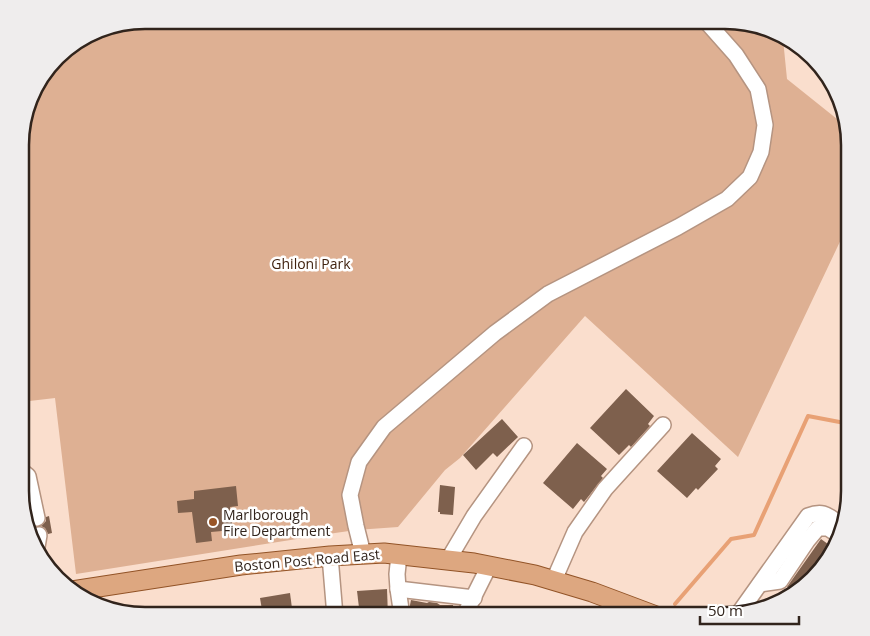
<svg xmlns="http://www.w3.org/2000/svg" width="870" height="636" viewBox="0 0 870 636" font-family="'Open Sans',sans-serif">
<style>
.green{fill:#deb093}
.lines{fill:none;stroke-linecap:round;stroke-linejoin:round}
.stream{stroke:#e8a175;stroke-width:4}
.building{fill:#7e604d}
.minor-casing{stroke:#b59481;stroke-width:18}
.major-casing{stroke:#925326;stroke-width:21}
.minor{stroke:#fff;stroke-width:15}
.major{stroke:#dda780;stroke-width:19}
.poi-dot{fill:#995526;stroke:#fff;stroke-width:2}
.labels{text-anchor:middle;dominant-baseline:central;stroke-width:5;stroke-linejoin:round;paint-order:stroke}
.park-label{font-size:14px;fill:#402310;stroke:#fff}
.poi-label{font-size:14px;fill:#31241c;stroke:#fff;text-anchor:start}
.street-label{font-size:14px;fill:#31241c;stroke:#fff}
.rim{fill:none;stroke:#31241c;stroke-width:2.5}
</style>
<rect width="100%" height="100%" fill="#fadecd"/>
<polygon class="green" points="144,20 733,20 783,39 787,79 847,127 850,137 850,201 845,231 738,457 585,316 460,458 445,470 398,527 356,530 335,533 76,574 55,398 21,402 21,128 37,82 63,51 104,27"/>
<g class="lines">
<polyline class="stream" points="675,604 731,539 754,535 808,416 850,424"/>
</g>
<g class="building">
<polygon points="626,389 654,416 648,424 650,426 631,447 629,445 619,455 590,428"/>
<polygon points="502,419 518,437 497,457 493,453 476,470 463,455"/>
<polygon points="692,433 721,459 715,466 718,469 698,490 696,488 687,498 657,471"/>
<polygon points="577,443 607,469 601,476 603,478 584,502 581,499 573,509 543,483"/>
<polygon points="440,485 455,487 453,515 440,514 440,512 438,512"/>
<polygon points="236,486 238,506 230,507 233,530 211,532 212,541 196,543 192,512 178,513 177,501 194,499 194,491"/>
<polygon points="49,516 52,533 48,534 45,528 41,526 46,521 46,517"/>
<polygon points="821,539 832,547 824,568 794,592 787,587"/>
<polygon points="387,589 388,616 360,616 357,591"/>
<polygon points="290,593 293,616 263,616 260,598"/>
<polygon points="411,600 427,603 429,602 437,603 440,605 453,605 454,616 411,616 410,605"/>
</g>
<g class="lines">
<defs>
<g id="minor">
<polyline points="21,472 23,472 28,476 37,518"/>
<polyline points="35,548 37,547 39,535"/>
<polyline points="363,554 356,526 350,495 359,462 384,427 495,333 548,294 678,227 727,199 750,177 761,152 765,125 758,89 736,55 705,20"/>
<polyline points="399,555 397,574 398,589 402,616"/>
<polyline points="330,556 335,616"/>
<polyline points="448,560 474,516 524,446"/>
<polyline points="554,580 575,532 605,489 663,425"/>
<polyline points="760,584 780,581 807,541 818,528 828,528 837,534"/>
<polyline points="398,589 474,598"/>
<path d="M739 613 808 516C824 510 828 516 840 524"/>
<polyline points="464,616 489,566"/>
<polyline points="608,616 616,601"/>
</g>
<polyline id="major" points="72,591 241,565 330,556 384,553 474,563 535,575 592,592 656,616"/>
</defs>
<use href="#minor" class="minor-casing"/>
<use href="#major" class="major-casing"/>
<use href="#minor" class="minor"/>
<use href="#major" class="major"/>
</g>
<circle class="poi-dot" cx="213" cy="522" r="5"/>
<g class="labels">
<g class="park-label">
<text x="311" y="263">Ghiloni Park</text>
</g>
<g class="poi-label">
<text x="223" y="514">Marlborough<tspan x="223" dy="16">Fire Department</tspan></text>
</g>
<g class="street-label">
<text transform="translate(307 560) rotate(-5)">Boston Post Road East</text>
</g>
</g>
<path d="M0 0H870V636H0ZM145 29H725A116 116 0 0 1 841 145V491A116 116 0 0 1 725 607H145A116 116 0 0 1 29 491V145A116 116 0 0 1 145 29Z" fill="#efeded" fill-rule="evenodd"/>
<path class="rim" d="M145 29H725A116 116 0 0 1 841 145V491A116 116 0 0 1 725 607H145A116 116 0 0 1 29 491V145A116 116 0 0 1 145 29Z"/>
<path d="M700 616v8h99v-8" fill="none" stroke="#31241c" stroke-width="2.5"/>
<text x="708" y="616" font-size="15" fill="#31241c" stroke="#ffffff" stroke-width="4" paint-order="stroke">50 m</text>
</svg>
